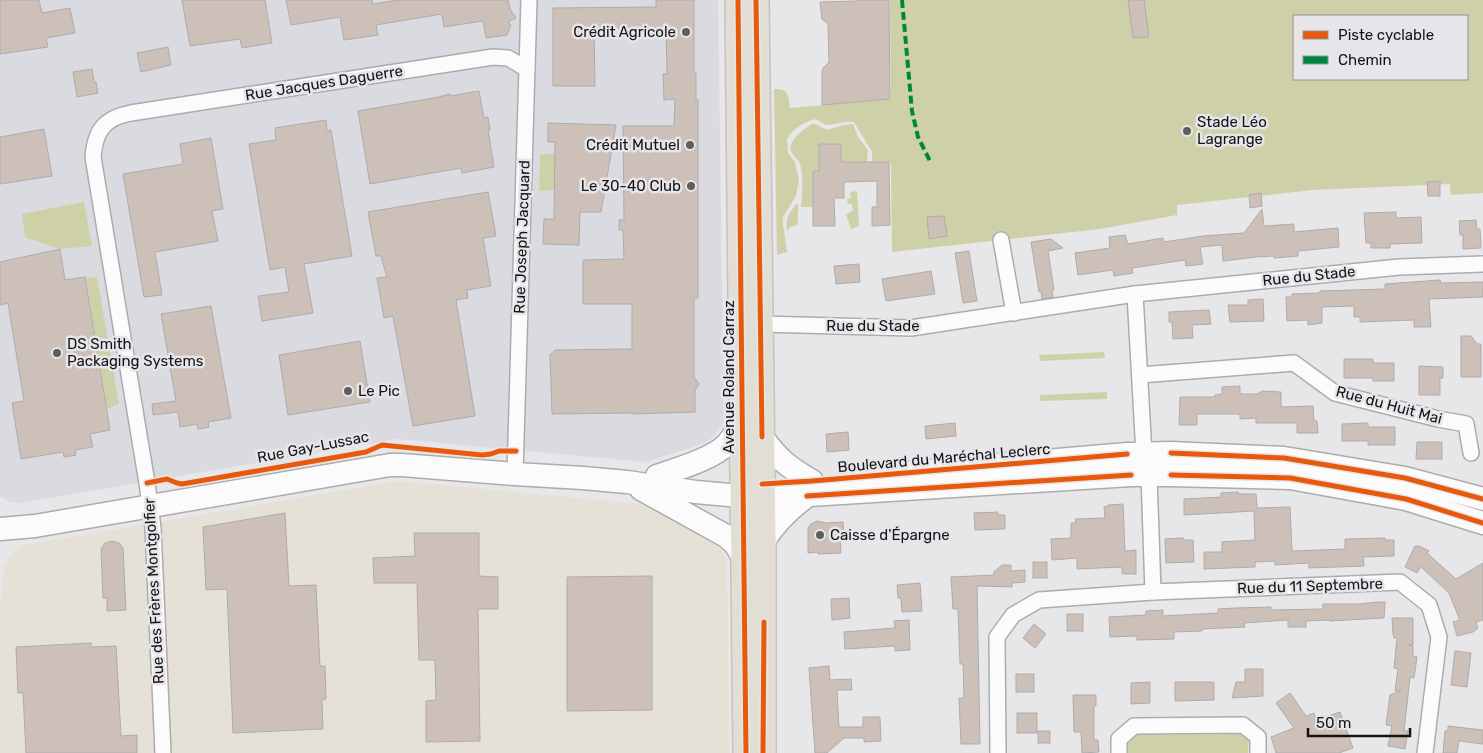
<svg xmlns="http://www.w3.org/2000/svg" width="1483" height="753" viewBox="0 0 1483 753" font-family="Rubik,sans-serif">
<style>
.commercial{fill:#e6e1d6}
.built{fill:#dadae1}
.green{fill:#ced1a8;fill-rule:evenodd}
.building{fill:#cdc0b9;stroke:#adacad}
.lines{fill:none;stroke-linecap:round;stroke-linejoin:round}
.minor-casing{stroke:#acacae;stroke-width:18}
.secondary-casing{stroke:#acacae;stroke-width:25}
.primary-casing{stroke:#c3c3c4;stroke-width:28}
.minor{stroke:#fbfbfc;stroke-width:15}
.secondary{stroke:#fbfbfc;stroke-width:22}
.primary{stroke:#e2ded5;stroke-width:25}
.quiet{stroke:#00873e;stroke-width:4;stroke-dasharray:8 4;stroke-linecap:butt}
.cycleway-casing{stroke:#e6e6ea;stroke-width:8}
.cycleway{stroke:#e8590c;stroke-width:5}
.poi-dot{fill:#5e5e5f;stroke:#e6e6ea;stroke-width:2}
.labels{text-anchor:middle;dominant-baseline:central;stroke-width:5;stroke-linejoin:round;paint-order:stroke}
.poi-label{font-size:15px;fill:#141415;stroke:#e6e6ea;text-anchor:start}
.street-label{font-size:15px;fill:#141415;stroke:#e6e6ea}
</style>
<rect width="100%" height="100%" fill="#e7e7e9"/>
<polygon class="commercial" points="397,481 643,504 713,540 722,550 727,564 729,753 0,753 0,612 4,566 13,551 25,545"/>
<polygon class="built" points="0,0 718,0 724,420 721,427 713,437 705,443 646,462 397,439 20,503 10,502 2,498 0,496"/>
<g class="green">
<path d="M890 0H1483V193L1451 195 1450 184 1313 190 1177 205V215L1100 229 892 252 891 163 877 162V170H872V152L854 122C844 121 836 125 826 125L816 119C803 122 794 128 787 139L788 153 795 162 799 179 796 196 783 217V224L787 252 777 255 774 89C790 89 788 96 790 108L891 99ZM1294 16H1467V79H1294Z"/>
<path d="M812 124H815L827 130 843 125 853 124 858 137 868 150 867 162H848L841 165 840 144H819L830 171H813V207H801C802 193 804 178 800 164 798 159 793 156 791 151 788 140 804 129 812 124Z"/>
<polygon points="555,153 554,190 539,191 540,155"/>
<polygon points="857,191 859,226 851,229 846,214 853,211 852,204 848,204 847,199 851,198 850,192"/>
<polygon points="84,202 92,246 60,249 25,237 22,214"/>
<path d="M796 204H798V225L790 227 787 231C785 219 789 214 796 204Z"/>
<polygon points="97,277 119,404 107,409 86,278"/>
<polygon points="1104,352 1105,358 1040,361 1039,355"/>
<polygon points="1107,392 1107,399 1040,401 1040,395"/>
<polygon points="1249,734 1248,753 1127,753 1127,735"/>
</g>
<g class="building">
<polygon points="0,0 39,0 42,13 70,8 75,33 46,38 48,47 0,54"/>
<polygon points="182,0 265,0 272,43 242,48 240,39 190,46"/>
<polygon points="286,0 372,0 373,4 398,0 508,0 510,9 516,18 508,22 511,25 507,35 486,38 483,21 444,27 442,14 376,25 378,35 344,40 340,17 291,25"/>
<polygon points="656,0 694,0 694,73 696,73 696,100 698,100 698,298 694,298 694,377 699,384 695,390 695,412 634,414 634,413 552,414 550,355 555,350 632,349 632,304 583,304 583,260 624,259 623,230 619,230 619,220 624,220 623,126 674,126 675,99 664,100 663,74 667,74 666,28 594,28 595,86 553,86 553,8 656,7"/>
<polygon points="856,0 889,0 890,99 822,105 822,73 823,68 829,62 828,24 822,19 820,2 857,1"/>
<polygon points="1128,0 1144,0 1149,37 1133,38"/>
<polygon points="168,47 171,65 141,72 137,53"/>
<polygon points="92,69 94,82 96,82 98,93 77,97 73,72"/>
<polygon points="479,91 484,118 488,117 490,130 488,130 494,167 462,173 461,168 370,184 358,111 439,97 450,94 450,96"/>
<polygon points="326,120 327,131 331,130 352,256 304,264 313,313 262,321 258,296 289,292 285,267 270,270 249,144 276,140 275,128"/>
<polygon points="548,123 616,125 601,212 580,212 579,245 543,244 544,219 554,219 555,142 548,142"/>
<polygon points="44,129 52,176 0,184 0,137"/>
<polygon points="211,138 223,209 212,211 218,241 155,252 162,295 144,297 123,174 183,164 180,144"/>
<polygon points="819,144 841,144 841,162 889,162 890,225 872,226 872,207 877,207 877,181 844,182 844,198 834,198 835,226 813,226 813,171 819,171"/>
<polygon points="1440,181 1440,196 1428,196 1427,182"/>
<polygon points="488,192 496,236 483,238 491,286 467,290 468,298 456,300 475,416 413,426 393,316 384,318 377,278 387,277 381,256 376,256 368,212"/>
<polygon points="1261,193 1262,206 1250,208 1249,195"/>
<polygon points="1262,209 1264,226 1294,224 1294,232 1338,228 1339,247 1298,251 1298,256 1274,258 1274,256 1256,257 1223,261 1222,245 1200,247 1203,264 1186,266 1185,260 1132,268 1133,273 1114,276 1113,270 1078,275 1075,253 1110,248 1109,237 1125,235 1128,244 1163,238 1164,242 1203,236 1244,233"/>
<polygon points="1396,212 1396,218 1421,217 1422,243 1390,244 1390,248 1371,248 1371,243 1366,243 1364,213"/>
<polygon points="944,216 947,236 929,239 927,217"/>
<polygon points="1476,220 1477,229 1480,229 1481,248 1463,249 1463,235 1460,235 1459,221"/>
<polygon points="1051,239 1063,248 1048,251 1054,290 1052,290 1053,297 1042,299 1041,292 1039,292 1031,242"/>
<polygon points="60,249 65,280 85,277 110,430 90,434 93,447 75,450 76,455 64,457 63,452 21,459 12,403 24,401 8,303 0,305 0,262"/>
<polygon points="969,251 977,301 963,303 955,253"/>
<polygon points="859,264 860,282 836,284 834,266"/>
<polygon points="931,271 935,294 886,301 882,279"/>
<polygon points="1440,280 1441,283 1483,282 1483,297 1429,299 1431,327 1414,327 1414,320 1360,322 1360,317 1354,317 1354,306 1322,307 1322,323 1308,325 1308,320 1287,321 1286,297 1292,297 1292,294 1320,293 1320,291 1385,289 1385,284"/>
<polygon points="1263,299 1264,321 1230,322 1228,305 1248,305 1248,300"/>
<polygon points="211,306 231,418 208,422 209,427 198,429 197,424 180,427 178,412 153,415 152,404 176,401 161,314"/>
<polygon points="1209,310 1211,324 1192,325 1193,338 1173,339 1172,322 1169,322 1169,312"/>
<polygon points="1461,336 1471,336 1477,344 1481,344 1481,377 1461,377"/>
<polygon points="360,341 370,402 288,415 279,355"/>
<polygon points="1344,359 1373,359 1373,363 1394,363 1394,381 1373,381 1373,378 1344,378"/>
<polygon points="1419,366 1443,367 1443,378 1440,378 1440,395 1419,395"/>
<polygon points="1240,386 1240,394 1257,394 1262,391 1281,392 1281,407 1313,406 1314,421 1317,421 1318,433 1297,433 1297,423 1256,423 1256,418 1240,419 1240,414 1197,414 1197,425 1179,425 1180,397 1215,397 1215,395 1222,394 1222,387"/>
<polygon points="955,423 956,436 926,439 925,426"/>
<polygon points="1368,423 1368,427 1395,427 1395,445 1368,445 1368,441 1342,441 1342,424"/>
<polygon points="848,432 849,450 827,452 826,434"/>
<polygon points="1417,442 1442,442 1442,459 1416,459"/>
<polygon points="1238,492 1239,494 1256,494 1257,508 1290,507 1292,551 1345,549 1345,539 1385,538 1385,540 1394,540 1394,556 1363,557 1364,566 1309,568 1309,563 1275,565 1275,561 1255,562 1255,567 1204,569 1204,552 1222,552 1222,542 1255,540 1254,511 1184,515 1184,499 1221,497 1221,493"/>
<polygon points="1123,504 1125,551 1136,550 1136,574 1122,574 1122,567 1077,569 1077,558 1052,560 1051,539 1071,538 1071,523 1076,523 1075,519 1105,518 1104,507 1108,506 1108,505"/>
<polygon points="998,512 998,515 1005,515 1005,529 975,530 974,513"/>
<polygon points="285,513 289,586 316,585 320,666 325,666 326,699 322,700 323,729 233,733 227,589 206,590 203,527"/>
<polygon points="817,521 826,523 843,522 844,537 840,537 841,553 818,554 818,552 808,553 808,528 811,524"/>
<polygon points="414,533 479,533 479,576 498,577 498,609 478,609 480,741 426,742 426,701 436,700 435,660 419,660 417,583 374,583 373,558 415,556"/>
<polygon points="1183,538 1185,540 1193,540 1194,562 1166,563 1165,539"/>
<polygon points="112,541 119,543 123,548 126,610 107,611 107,598 103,598 101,549 105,543"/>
<polygon points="1415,546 1419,546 1429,551 1427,553 1456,579 1483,563 1483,620 1476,622 1478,628 1473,632 1457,636 1453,622 1460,620 1449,593 1421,567 1417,573 1405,567"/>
<rect x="1033" y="562" width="14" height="16"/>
<polygon points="1002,565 1011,565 1011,571 1025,570 1025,582 1012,583 1012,587 977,586 980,744 961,744 959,698 964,698 963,664 960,664 958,609 953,609 951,577 994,575 994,572"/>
<polygon points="652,576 652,710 567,711 567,577"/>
<polygon points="920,583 922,611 902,612 901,598 898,598 897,585"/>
<polygon points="849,598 850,618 832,620 831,599"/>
<polygon points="1378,602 1385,602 1384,618 1330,621 1330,620 1306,621 1306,627 1288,627 1288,620 1244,623 1245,627 1202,629 1202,631 1174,632 1174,639 1137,640 1137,636 1110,637 1109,617 1146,615 1146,611 1163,610 1163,616 1218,613 1218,609 1235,608 1271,607 1271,610 1323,609 1323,604 1359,604"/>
<rect x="1067" y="614" width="16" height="17"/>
<polygon points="1392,618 1413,618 1413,645 1409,645 1413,646 1413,656 1417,657 1414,678 1410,677 1404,731 1408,731 1405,749 1388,746 1392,726 1386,725 1390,695 1401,691 1395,691 1398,669 1394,668 1397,638 1394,638 1393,634"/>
<polygon points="909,620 910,650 895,651 895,646 845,649 844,632 895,628 894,621"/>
<polygon points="1034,624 1046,634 1035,648 1023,638"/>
<polygon points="91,643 91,647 116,646 121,736 137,735 137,753 26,753 23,693 18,693 16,647"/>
<polygon points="1455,651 1471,653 1467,687 1451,685"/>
<polygon points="829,666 830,680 851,679 852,690 837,690 839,727 863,727 863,717 880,717 881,741 864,742 864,738 844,738 827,753 815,753 809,668"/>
<polygon points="1245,669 1263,669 1263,696 1232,698 1236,682 1245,682"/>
<rect x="1016" y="674" width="18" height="18"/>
<polygon points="1150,682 1150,703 1131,704 1131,683"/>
<polygon points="1175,682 1214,682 1214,700 1175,701"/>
<polygon points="1290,693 1306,716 1314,713 1316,720 1340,712 1353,748 1339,753 1276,753 1271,737 1294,728 1276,703"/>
<polygon points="1073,695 1096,695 1096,706 1094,706 1094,740 1098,740 1099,752 1082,753 1081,732 1074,732"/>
<rect x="1017" y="713" width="20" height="20"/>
<polygon points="1448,726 1483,730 1483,744 1459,741 1457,753 1443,753 1445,731 1448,731"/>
<rect x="1038" y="731" width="12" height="12"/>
</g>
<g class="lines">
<defs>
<g id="minor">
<polyline points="1001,240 1014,313"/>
<polyline points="1135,294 1144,454 1149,475 1153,592"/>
<polyline points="760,324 911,328 1135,294 1399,267 1483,264"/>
<polyline points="1140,375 1294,363 1335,393 1438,419 1466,424 1471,453"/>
<polyline points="515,474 529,0"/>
<path d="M163 753 153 528 147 483 93 157C95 131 104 118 131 113L493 57 508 58 527 69"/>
<polyline points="998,753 997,637 1013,615 1039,600 1153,592 1400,582 1429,605 1439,637 1425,753"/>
<polyline points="1119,753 1119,739 1134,726 1243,725 1258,737 1258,753"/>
</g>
<g id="secondary">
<path d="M762 437C779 460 788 467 812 481"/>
<path d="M657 476C677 469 713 459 727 444 734 437 737 429 741 420"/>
<polyline points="857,477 1127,454 1171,453 1284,458 1405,478 1483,499"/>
<polyline points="641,489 726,536 735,544 742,555"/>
<polyline points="0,529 35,526 390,465 402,465 515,474 583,478 627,482 696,492 762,498 1131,475 1171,475 1290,478 1406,499 1483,523"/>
<path d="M763 542C775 523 789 509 807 496"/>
</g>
<g id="primary">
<path d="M738 0C741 251 742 502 746 753"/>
<polyline points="756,0 763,542 763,753"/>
</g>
</defs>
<use href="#minor" class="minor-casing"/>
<use href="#secondary" class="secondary-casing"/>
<use href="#primary" class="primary-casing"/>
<use href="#minor" class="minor"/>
<use href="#secondary" class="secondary"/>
<use href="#primary" class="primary"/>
<polyline class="quiet" points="902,0 912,111 918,137 931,163"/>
<defs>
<g id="cycleway">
<path d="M738 0C741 251 742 502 746 753"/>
<polyline points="756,0 762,437"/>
<polyline points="1171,453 1284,458 1405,478 1483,499"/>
<polyline points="1171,475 1290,478 1406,499 1483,523"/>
<polyline points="147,483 167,479 177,483 182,484 366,452 382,445 482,455 491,454 499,451 516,451"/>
<polyline points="762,484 812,481 1127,454"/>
<polyline points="807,496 1131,475"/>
<polyline points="763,753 764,622"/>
</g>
</defs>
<use href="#cycleway" class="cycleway-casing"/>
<use href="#cycleway" class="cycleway"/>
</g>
<g class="poi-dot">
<circle cx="686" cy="32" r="5"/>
<circle cx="1187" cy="131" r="5"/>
<circle cx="690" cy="145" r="5"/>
<circle cx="691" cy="186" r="5"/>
<circle cx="57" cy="353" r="5"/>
<circle cx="348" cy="391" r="5"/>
<circle cx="820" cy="535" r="5"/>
</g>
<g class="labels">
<g class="poi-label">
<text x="676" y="32" text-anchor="end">Crédit Agricole</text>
<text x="1197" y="122">Stade Léo<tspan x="1197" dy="17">Lagrange</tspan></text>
<text x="680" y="145" text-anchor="end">Crédit Mutuel</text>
<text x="681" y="186" text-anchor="end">Le 30-40 Club</text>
<text x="67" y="344">DS Smith<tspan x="67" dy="17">Packaging Systems</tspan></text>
<text x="358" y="391">Le Pic</text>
<text x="830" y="535">Caisse d'Épargne</text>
</g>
<g class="street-label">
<text transform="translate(324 83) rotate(-9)">Rue Jacques Daguerre</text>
<text transform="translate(522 237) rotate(-88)">Rue Joseph Jacquard</text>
<text transform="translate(1309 276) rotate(-6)">Rue du Stade</text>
<text x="873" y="326">Rue du Stade</text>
<text transform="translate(729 377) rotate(-90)">Avenue Roland Carraz</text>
<text transform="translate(1389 405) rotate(15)">Rue du Huit Mai</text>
<text transform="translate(313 447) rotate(-11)">Rue Gay-Lussac</text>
<text transform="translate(944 458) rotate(-5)">Boulevard du Maréchal Leclerc</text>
<text transform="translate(1310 586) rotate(-2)">Rue du 11 Septembre</text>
<text transform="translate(154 591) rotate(-93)">Rue des Frères Montgolfier</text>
</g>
</g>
<rect x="1293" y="15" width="175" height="65" fill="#e6e6ea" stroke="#929295"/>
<rect x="1303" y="31" width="25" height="8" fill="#e8590c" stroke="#929295"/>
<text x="1338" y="40" font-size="15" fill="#141415">Piste cyclable</text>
<rect x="1303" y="56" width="25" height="8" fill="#00873e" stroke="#929295"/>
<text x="1338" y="65" font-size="15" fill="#141415">Chemin</text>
<path d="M1308 728v8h102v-8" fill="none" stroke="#141415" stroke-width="2.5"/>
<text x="1316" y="728" font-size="15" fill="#141415" stroke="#e6e6ea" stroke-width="4" paint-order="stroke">50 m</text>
</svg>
